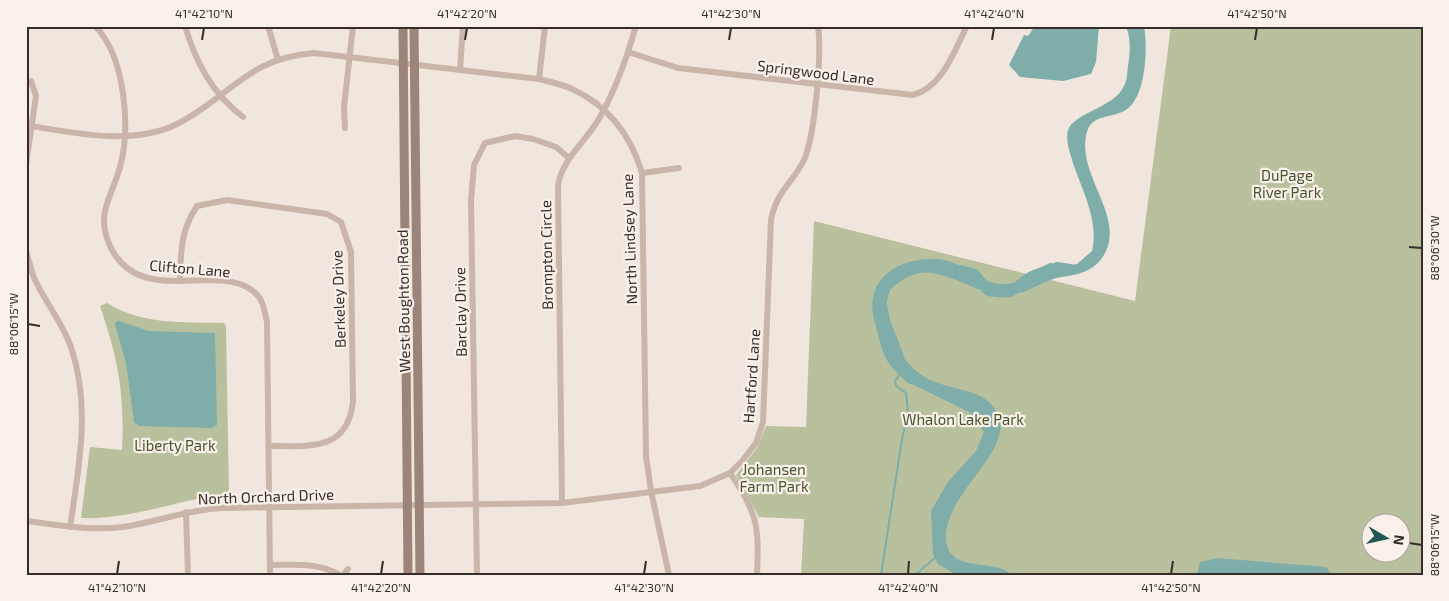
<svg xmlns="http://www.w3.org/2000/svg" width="1449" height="601" viewBox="0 0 1449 601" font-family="'Exo 2',sans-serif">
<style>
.park{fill:#b8c09e;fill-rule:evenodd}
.water{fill:#7eadaa}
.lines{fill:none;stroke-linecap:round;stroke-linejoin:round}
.stream{stroke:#7eadaa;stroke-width:2}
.river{stroke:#7eadaa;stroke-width:10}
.minor{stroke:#c9b5aa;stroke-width:6}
.secondary{stroke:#9c847b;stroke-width:9}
.ticks{fill:none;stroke:#362c29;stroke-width:2}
.labels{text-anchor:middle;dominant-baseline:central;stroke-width:4.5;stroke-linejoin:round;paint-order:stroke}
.street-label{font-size:15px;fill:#362c29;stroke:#f9f0ea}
.park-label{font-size:15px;fill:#4a542e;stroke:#f9f0ea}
.neatline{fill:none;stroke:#362c29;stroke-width:2}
.ticks-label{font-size:12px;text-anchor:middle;fill:#362c29}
</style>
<rect width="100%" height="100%" fill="#f1e6dd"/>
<g class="park">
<path d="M1171 26H1423V575H801L804 519 759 517 736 475 757 448 766 426 806 427 814 221 1135 301ZM1372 524H1402V554H1372Z"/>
<path d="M107 303C143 325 183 322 224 323L226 326 229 494C178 499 133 520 81 518L90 447 122 450C125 394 118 359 100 306Z"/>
</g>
<g class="water">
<polygon points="1035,26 1099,26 1096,62 1091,74 1063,81 1020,77 1009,65 1024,35 1028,36"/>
<path d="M1125 26 1144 27C1148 47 1146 96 1127 109 1114 119 1092 113 1087 132 1075 173 1125 215 1105 253 1096 271 1078 275 1061 277 1049 279 1033 288 1022 293 1012 289 999 294 988 292 964 286 934 264 910 276 905 278 894 285 891 289 886 296 889 305 882 310 884 315 884 317 885 321 887 337 907 365 920 374 948 394 987 384 999 417 1011 452 948 492 946 534 945 577 993 556 1012 575H957L938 564 933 554 931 511 948 482 976 451 984 432 969 412 912 384H909C902 377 894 371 888 362 880 349 879 336 875 323 862 280 898 257 936 259 963 260 975 282 1001 284 1016 285 1038 276 1051 268L1053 271 1057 267 1077 264 1092 251C1100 217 1078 184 1070 153 1068 146 1066 138 1068 130 1075 112 1114 108 1124 86 1128 79 1127 68 1129 60 1130 50 1131 35 1125 26Z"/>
<polygon points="119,321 148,331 215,333 217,425 211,428 139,426 134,422 126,363 115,325 116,322"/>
<polygon points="1217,558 1326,567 1332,575 1197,575 1200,562"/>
</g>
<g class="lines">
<g class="stream">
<polyline points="881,575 902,439 908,412 906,393 896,386 895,381 900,374"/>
<polyline points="915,575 936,557"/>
</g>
<g class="river">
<path d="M961 270 975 274 988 291C1022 296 1008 289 1032 276 1038 273 1045 272 1051 268L1053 271 1057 267 1070 269"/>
<polyline points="881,298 885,321 899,357"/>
</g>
<g class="minor">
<path d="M95 26C125 56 131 127 120 167 112 197 95 213 110 246 141 312 226 256 259 297 264 304 265 314 267 322L270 575"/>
<path d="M185 26C196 63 212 93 243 117"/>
<polyline points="268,26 278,60"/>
<path d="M628 52 678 68 913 95C943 87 954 51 967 26"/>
<polyline points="460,70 463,26"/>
<polyline points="539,79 545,26"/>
<path d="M26 125C72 133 134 146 177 124 230 97 247 58 314 53L539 79C550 82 562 84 572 89 609 106 631 136 642 173L646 456 651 491 669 575"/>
<polyline points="345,128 344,107 353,26"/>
<polyline points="26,164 36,96 31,81"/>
<polyline points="642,173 679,168"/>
<path d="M26 251C29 260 31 271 35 280 46 303 62 322 71 347 91 406 79 467 70 527"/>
<path d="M180 281C181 251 180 232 197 206L227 200 327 214 341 222 351 252 353 401C348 452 309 446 269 446"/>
<path d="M730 473C758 513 759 527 757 575"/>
<path d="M562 503 558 185C563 157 587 141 600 117 616 89 627 57 636 26"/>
<polyline points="186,512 188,575"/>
<path d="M26 521C58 525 91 531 123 527 156 522 187 510 221 508L562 503 700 486 730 473 743 460 756 443 763 422 771 220C777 190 792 184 804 160 815 135 822 54 818 26"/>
<path d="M270 565C294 565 319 562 340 575"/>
<polyline points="343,575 348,569"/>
<polyline points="477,575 471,201 474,165 485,143 515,136 533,139 556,147 569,158"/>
</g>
<g class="secondary">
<polyline points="403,26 408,575"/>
<polyline points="414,26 420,575"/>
</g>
</g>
<path class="ticks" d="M202 40 204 28M465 40 467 28M729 40 731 28M992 40 994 28M1255 40 1257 28M1409 247 1422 248M28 324 40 326M1409 543 1422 545M117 574 119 561M381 574 383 561M644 574 646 561M908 574 909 561M1171 574 1173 561"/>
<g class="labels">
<g class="street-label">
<text transform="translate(816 72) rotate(7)">Springwood Lane</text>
<text transform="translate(629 239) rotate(-92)">North Lindsey Lane</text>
<text transform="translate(546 255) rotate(-91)">Brompton Circle</text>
<text transform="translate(190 268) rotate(5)">Clifton Lane</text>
<text transform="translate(338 299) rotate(-92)">Berkeley Drive</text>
<text transform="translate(403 301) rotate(-91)">West Boughton Road</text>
<text transform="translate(460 312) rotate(-91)">Barclay Drive</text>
<text transform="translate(751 376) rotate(-86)">Hartford Lane</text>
<text transform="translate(266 496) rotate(-2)">North Orchard Drive</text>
</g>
<g class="park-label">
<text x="1287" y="175">DuPage<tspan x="1287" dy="17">River Park</tspan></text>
<text x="963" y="419">Whalon Lake Park</text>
<text x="175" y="445">Liberty Park</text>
<text x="774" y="469">Johansen<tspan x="774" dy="17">Farm Park</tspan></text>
</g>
</g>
<rect width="1449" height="601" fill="none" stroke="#f9f0ea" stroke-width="55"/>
<g transform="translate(1386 538) rotate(99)"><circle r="24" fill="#f9f0ea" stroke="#aba29d"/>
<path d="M0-4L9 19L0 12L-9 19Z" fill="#205654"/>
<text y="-8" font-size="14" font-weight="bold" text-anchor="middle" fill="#362c29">N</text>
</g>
<rect x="28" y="28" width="1394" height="546" class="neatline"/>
<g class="ticks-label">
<text x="204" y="18">41°42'10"N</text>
<text x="467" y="18">41°42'20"N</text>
<text x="731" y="18">41°42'30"N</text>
<text x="994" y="18">41°42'40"N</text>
<text x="1257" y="18">41°42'50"N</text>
<text transform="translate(1435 248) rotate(-90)" y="4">88°06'30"W</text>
<text transform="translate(14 324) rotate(-90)" y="4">88°06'15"W</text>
<text transform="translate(1435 545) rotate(-90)" y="4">88°06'15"W</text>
<text x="117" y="592">41°42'10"N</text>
<text x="381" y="592">41°42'20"N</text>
<text x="644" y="592">41°42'30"N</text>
<text x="908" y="592">41°42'40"N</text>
<text x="1171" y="592">41°42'50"N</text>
</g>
</svg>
